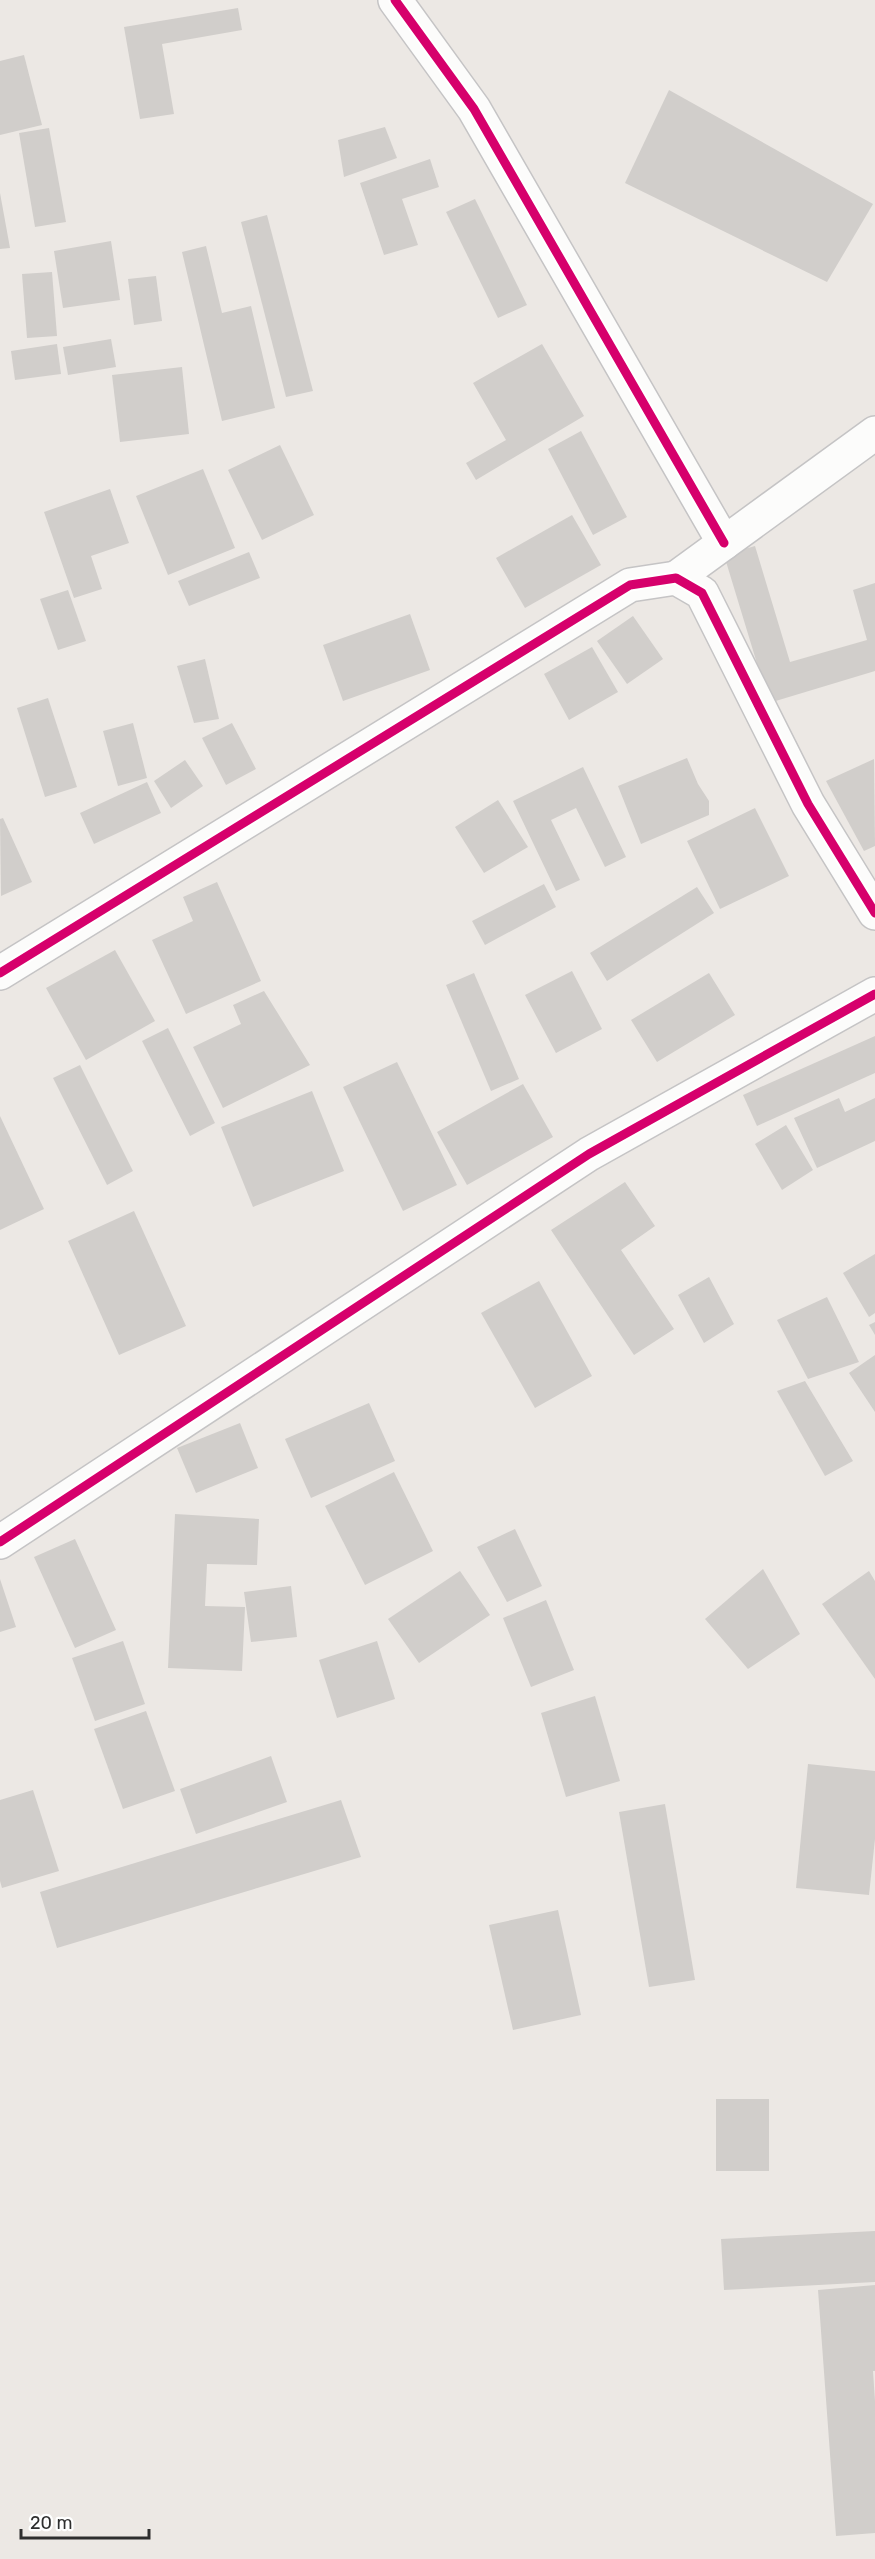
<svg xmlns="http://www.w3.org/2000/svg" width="875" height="2559" viewBox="0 0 875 2559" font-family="Rubik,sans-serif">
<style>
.building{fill:#d1cecb}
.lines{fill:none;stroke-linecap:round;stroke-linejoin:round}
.minor-casing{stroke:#c5c4c5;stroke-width:36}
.minor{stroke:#fcfcfb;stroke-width:33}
.cycleway-casing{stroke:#fff;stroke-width:13}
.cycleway{stroke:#d6006c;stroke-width:9}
</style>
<rect width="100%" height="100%" fill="#ece8e4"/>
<g class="building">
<polygon points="238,8 242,30 162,44 174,114 140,119 124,27"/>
<polygon points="24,55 42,125 0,135 0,61"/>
<polygon points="669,90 873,204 827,282 625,183"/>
<polygon points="385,127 397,158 344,177 338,140"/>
<polygon points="49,128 66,222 35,227 19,133"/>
<polygon points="430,159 439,187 402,199 418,245 384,255 360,183"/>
<polygon points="0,193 10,248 0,249"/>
<polygon points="475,199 527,305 498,318 446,212"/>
<polygon points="267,215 313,391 286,397 241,222"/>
<polygon points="111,241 120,300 63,308 54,251"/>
<polygon points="206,246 222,313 251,306 275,408 222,421 182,252"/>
<polygon points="52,272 57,336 27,338 22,274"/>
<polygon points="156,276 162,321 134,325 128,279"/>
<polygon points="111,339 116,367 68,375 63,347"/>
<polygon points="57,344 61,374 15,380 11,351"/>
<polygon points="542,344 584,416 476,480 466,463 506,440 473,383"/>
<polygon points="182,367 189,434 120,442 112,375"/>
<polygon points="581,431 627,517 593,535 548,449"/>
<polygon points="280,445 314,515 262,540 228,470"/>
<polygon points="203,469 235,548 168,575 136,496"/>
<polygon points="110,489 129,543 91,556 102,589 74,598 44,512"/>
<polygon points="572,515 601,565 525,608 496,558"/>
<polygon points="755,546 790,662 867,640 853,590 875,583 875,671 769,703 724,555"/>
<polygon points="249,552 260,578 189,606 178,581"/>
<polygon points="68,590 86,641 58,650 40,599"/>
<polygon points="410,614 430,670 343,701 323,645"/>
<polygon points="633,616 663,659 627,684 597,641"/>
<polygon points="592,647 618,692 569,720 544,674"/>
<polygon points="205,659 219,719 194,723 177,666"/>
<polygon points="48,698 77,787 45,797 17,708"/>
<polygon points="133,723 147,778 118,786 103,731"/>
<polygon points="232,723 256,769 226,785 202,738"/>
<polygon points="687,758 698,784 709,801 709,815 641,844 618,786"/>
<polygon points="874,759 875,846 864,851 826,781"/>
<polygon points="185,760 203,786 171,808 154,781"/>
<polygon points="583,767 626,857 605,867 576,808 551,820 580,880 556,891 513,801"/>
<polygon points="147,782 161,813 94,844 80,813"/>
<polygon points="498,800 528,847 484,873 455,827"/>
<polygon points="755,808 789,876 720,909 687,841"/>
<polygon points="3,818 32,882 1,896 0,819"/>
<polygon points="217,882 261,981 186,1014 152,940 193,921 183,897"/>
<polygon points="544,884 556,907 485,945 472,921"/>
<polygon points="697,887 714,913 607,981 590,953"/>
<polygon points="115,950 155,1021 86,1060 46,988"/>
<polygon points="572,971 602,1029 556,1053 525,995"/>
<polygon points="474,973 519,1079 491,1091 446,985"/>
<polygon points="709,973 735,1015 657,1062 631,1020"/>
<polygon points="264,991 310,1065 223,1108 193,1047 241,1024 233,1005"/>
<polygon points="168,1028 215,1123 190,1136 142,1041"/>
<polygon points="875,1036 875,1073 757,1126 743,1095"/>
<polygon points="397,1062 457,1185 403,1211 343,1087"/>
<polygon points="80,1065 133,1171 107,1185 53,1078"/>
<polygon points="523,1084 553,1137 467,1185 437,1132"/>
<polygon points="312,1091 344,1171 253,1207 221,1127"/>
<polygon points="839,1098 845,1112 875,1098 875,1141 817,1168 794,1118"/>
<polygon points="0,1116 44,1209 0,1230"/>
<polygon points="786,1125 813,1170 782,1190 755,1144"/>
<polygon points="625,1182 655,1226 621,1250 674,1329 634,1355 551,1230"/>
<polygon points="134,1211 186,1326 119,1355 68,1241"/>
<polygon points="875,1254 875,1313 869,1317 843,1273"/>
<polygon points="709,1277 734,1324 704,1343 678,1295"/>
<polygon points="539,1281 592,1376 535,1408 481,1313"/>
<polygon points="827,1297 859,1362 808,1379 777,1320"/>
<polygon points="875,1322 875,1335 869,1325"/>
<polygon points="875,1355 875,1412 849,1373"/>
<polygon points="805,1381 853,1461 825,1476 777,1391"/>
<polygon points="369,1403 395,1461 311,1498 285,1439"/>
<polygon points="240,1423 258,1468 196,1493 177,1448"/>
<polygon points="394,1472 433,1551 365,1585 325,1506"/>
<polygon points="175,1514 259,1519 257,1565 207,1564 205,1606 245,1607 242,1671 168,1668"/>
<polygon points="515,1529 542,1586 507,1602 477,1547"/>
<polygon points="75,1539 116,1630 75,1648 34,1557"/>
<polygon points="763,1569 800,1634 748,1669 705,1619"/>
<polygon points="460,1571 490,1615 419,1663 388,1619"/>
<polygon points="869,1571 875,1581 875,1679 822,1604"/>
<polygon points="0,1579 16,1627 0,1632"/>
<polygon points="291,1586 297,1637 251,1642 244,1592"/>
<polygon points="546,1600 574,1670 531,1687 503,1618"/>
<polygon points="123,1641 145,1704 95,1721 72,1658"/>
<polygon points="377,1641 395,1699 337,1718 319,1660"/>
<polygon points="595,1696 620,1781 566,1797 541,1713"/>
<polygon points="146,1711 175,1791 123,1809 94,1729"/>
<polygon points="271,1756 287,1802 196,1834 180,1789"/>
<polygon points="808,1764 875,1771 875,1839 869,1895 796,1888"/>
<polygon points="33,1790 59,1871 2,1888 0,1881 0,1800"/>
<polygon points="341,1800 361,1857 57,1948 40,1892"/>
<polygon points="665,1804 695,1980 649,1987 619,1812"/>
<polygon points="558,1910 581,2015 513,2030 489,1925"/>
<rect x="716" y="2099" width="53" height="72"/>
<polygon points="875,2231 875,2282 724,2290 721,2239"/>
<polygon points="875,2285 875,2371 873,2371 875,2401 875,2533 836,2536 818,2290"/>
</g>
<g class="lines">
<defs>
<g id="minor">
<polyline points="395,0 474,109 724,543"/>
<polyline points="676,578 875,433"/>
<polyline points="0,973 630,585 676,578 702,593 808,804 875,913"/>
<polyline points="0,1542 589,1154 875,994"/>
</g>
</defs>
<use href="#minor" class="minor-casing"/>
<use href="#minor" class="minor"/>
<defs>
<g id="cycleway">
<polyline points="395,0 474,109 724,543"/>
<polyline points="0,973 630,585 676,578 702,593 808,804 875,913"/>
<polyline points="0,1542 589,1154 875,994"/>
</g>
</defs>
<use href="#cycleway" class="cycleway-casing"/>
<use href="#cycleway" class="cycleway"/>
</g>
<path d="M21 2529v9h128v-9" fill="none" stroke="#2e2e2e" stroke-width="3"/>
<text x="30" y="2529" font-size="18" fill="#2e2e2e" stroke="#ffffff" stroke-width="4.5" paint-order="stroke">20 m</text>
</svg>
